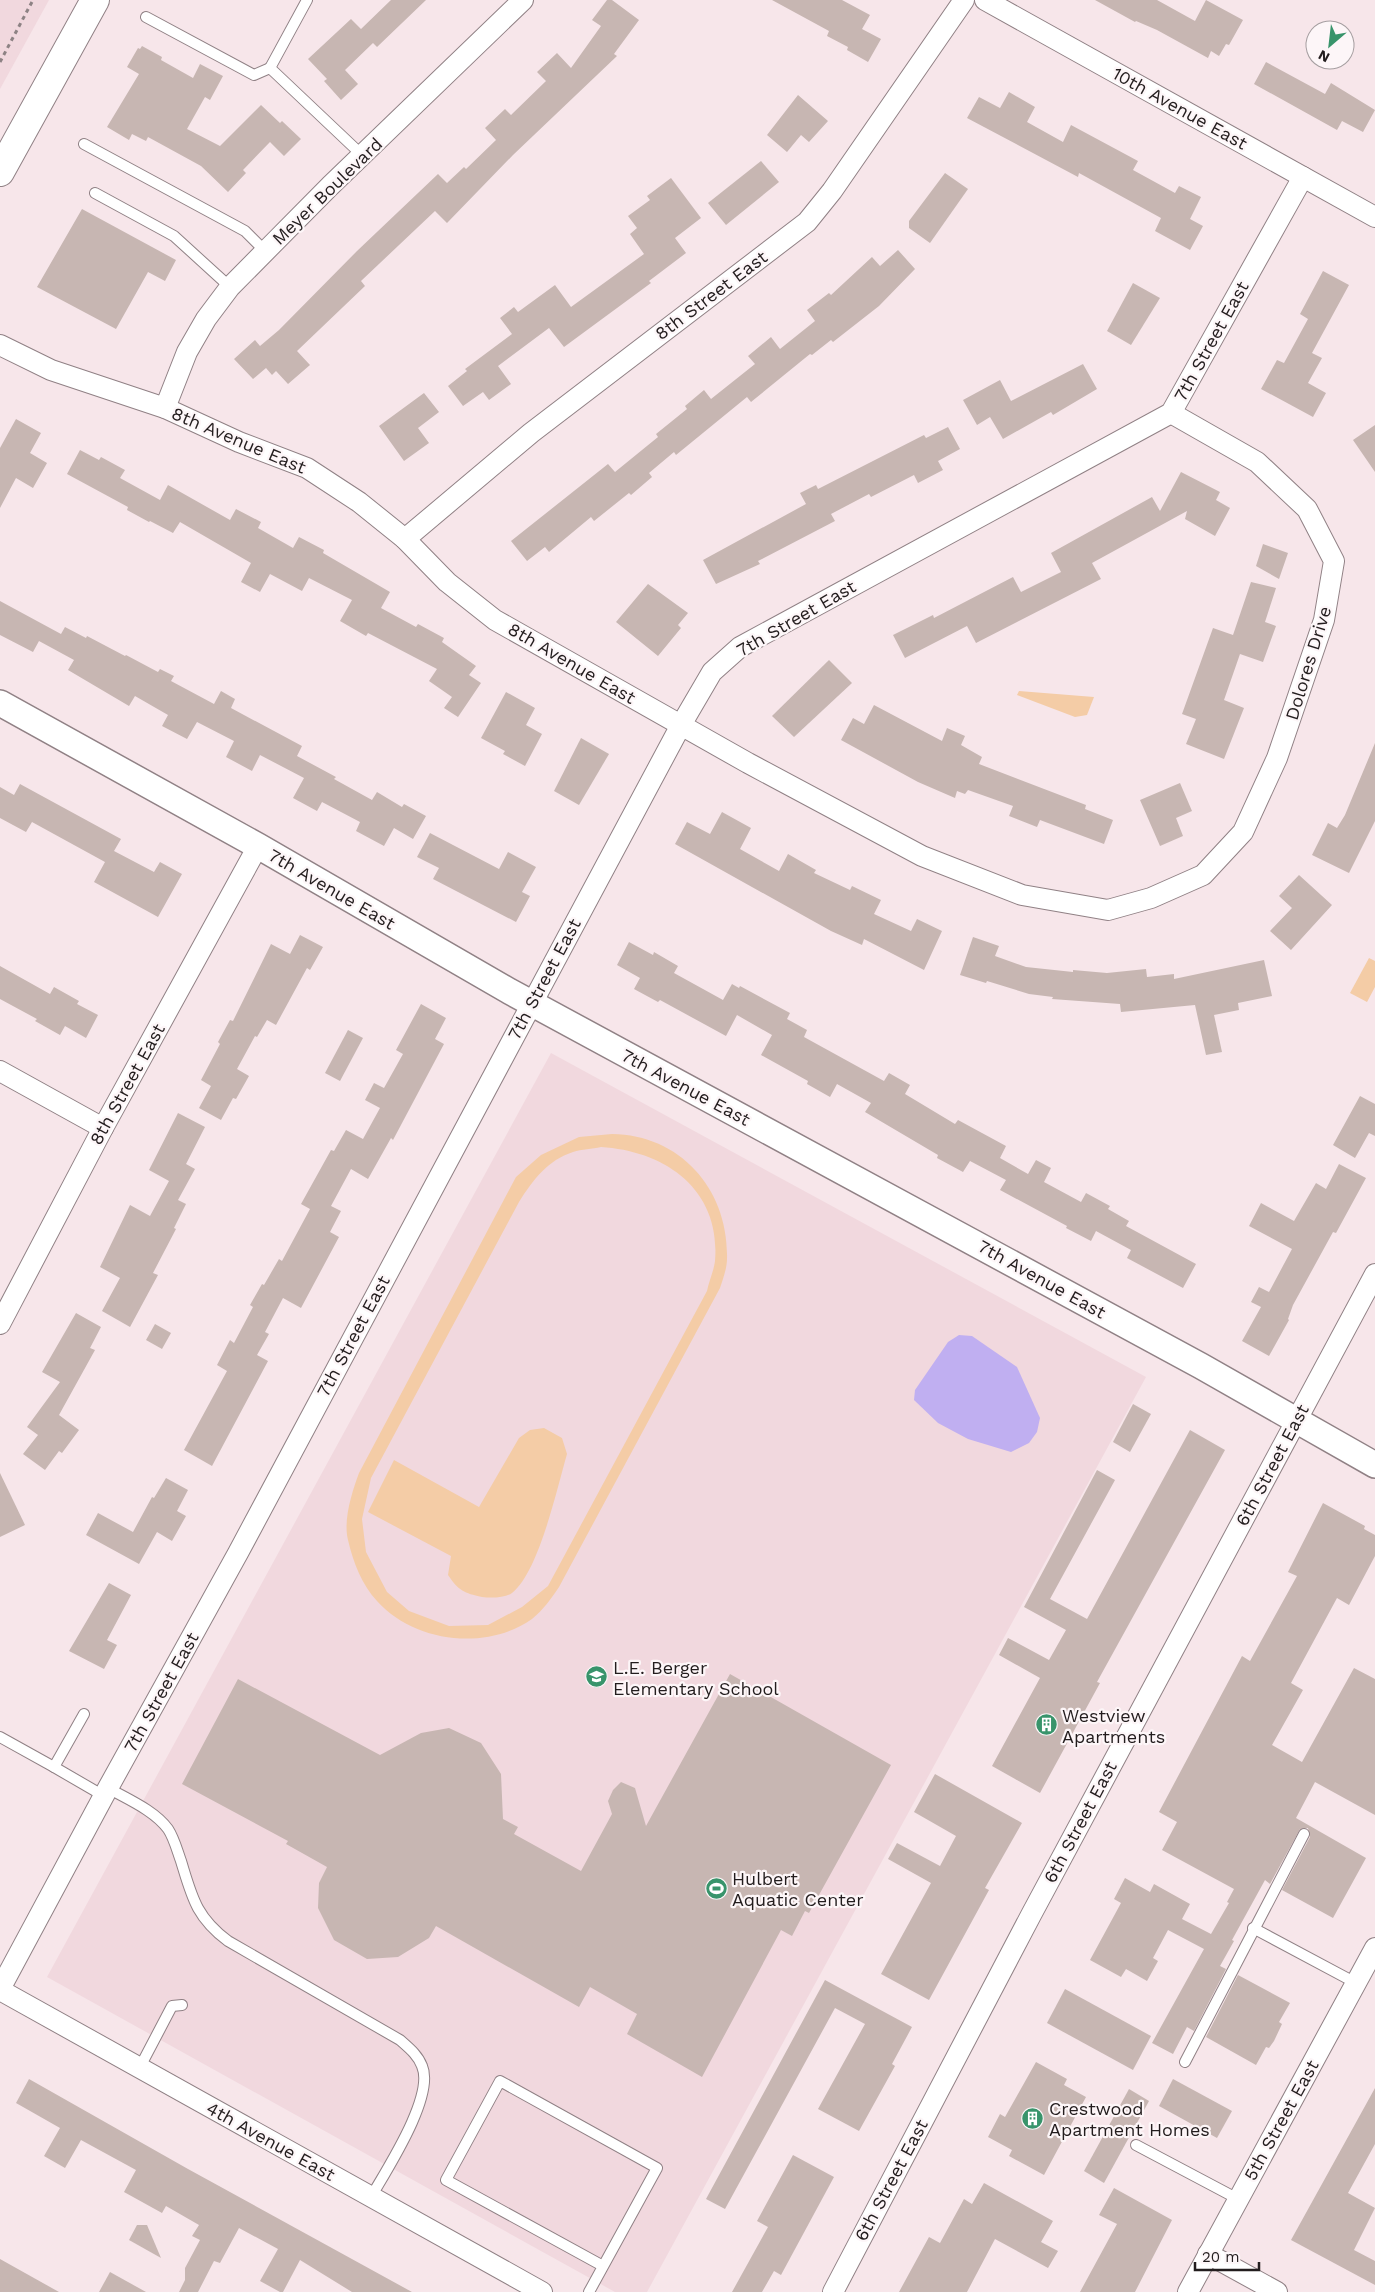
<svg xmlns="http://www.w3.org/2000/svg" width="1375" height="2292" viewBox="0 0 1375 2292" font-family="'Work Sans',sans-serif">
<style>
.built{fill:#f1d8de}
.green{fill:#f4cca6;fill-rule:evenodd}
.water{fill:#c0aff1}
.building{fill:#c7b6b2}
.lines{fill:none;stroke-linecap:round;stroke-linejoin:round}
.service-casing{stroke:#908185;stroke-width:12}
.minor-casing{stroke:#908185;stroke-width:22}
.tertiary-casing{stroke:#908185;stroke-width:28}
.secondary-casing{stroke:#908185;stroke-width:30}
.path{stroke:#8d8284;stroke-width:3;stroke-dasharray:4 4;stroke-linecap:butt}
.service{stroke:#fff;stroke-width:10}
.minor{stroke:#fff;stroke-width:20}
.tertiary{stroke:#fff;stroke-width:25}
.secondary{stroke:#fff;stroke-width:28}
.labels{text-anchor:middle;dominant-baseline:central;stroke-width:4.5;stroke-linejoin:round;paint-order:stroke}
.street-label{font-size:18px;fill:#231d1e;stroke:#fdf6f8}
.poi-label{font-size:18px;fill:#231d1e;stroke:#fdf6f8;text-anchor:start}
</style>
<rect width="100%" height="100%" fill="#f7e6ea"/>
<g class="built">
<polygon points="0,0 49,0 0,89"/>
<polygon points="551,1053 1146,1377 647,2292 615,2292 47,1977"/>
</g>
<g class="green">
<polygon points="1019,691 1094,697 1087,715 1075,717 1017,695"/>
<polygon points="1369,958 1375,961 1375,987 1367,1002 1350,993"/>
<path d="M612 1134C681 1135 729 1190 727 1259 727 1268 723 1279 720 1288L559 1587C551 1599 543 1610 532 1619 486 1651 415 1643 377 1601 362 1585 353 1562 348 1540 343 1520 352 1492 359 1473L516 1177 541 1155 579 1137ZM601 1147C665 1151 721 1189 715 1261 714 1270 709 1281 707 1291L548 1586 522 1607 488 1625 449 1626 409 1611 387 1592 366 1552 362 1519 371 1478 519 1202C533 1180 548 1160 573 1152 582 1149 592 1149 601 1147Z"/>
<path d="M544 1428 562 1438 567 1454C557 1488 539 1572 512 1593 505 1598 491 1598 482 1597 464 1593 459 1591 448 1575L451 1556 368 1512 394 1460 479 1507 519 1438 530 1430Z"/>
</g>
<polygon class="water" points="959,1335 972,1336 1017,1367 1040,1418 1037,1432 1029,1443 1011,1452 968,1439 938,1423 914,1400 915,1390 948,1342"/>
<g class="building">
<polygon points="391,0 426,0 377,47 373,43 345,70 358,84 341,100 324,81 327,79 308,59 351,19 361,29"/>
<polygon points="607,0 612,0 639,20 614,54 617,56 513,155 447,223 435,211 361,281 365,286 297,351 310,365 288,384 276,371 272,375 266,368 253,379 234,359 255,340 260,346 279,330 357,251 438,174 447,183 464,167 466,169 496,140 485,128 505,109 511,115 546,81 537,72 557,53 571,68 601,26 592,20"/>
<polygon points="772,0 842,0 870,15 862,29 881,39 868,62 847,50 848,47 827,36 829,31"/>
<polygon points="1095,0 1157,0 1195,21 1206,0 1243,20 1229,45 1226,44 1219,56 1211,51 1208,58 1157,30 1136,21 1135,22"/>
<polygon points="142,46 162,57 161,60 193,78 200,64 223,76 210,100 205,97 187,129 220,146 261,105 280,123 282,121 301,139 284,156 270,142 243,170 246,173 228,192 201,166 148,137 146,141 132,134 129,140 107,127 139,74 127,67 138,48 140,49"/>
<polygon points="1266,62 1325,94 1331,83 1375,110 1363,132 1342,121 1337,130 1254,84"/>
<polygon points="1009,92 1035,107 1027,122 1063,142 1071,125 1138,161 1133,170 1175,193 1179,186 1201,197 1190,219 1203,226 1190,250 1155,231 1161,218 1079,173 1078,177 967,118 979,97 1000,108"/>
<polygon points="798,95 828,121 809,142 801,135 787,152 767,135"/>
<polygon points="761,161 779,182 726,225 708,203"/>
<polygon points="945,173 968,189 930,243 909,228 909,221"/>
<polygon points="671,178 701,218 675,238 686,253 649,281 651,283 564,347 549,328 498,366 511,384 489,400 483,392 463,406 448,386 467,371 465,369 512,334 500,318 514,307 518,312 555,285 571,307 644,254 630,234 637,228 628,216 650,200 647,196"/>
<polygon points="82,209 176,260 165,281 148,272 116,329 37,287"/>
<polygon points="898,250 915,269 879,306 833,342 831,340 812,355 810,354 751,402 747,397 676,455 674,452 649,473 652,477 631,495 629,493 594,521 591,517 549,552 545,547 527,561 511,541 608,464 615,472 658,437 656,434 687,409 685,406 704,390 711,399 755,364 748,356 771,337 780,349 815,321 807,310 829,293 831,295 872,257 880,266"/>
<polygon points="1323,271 1349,285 1312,353 1322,358 1308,383 1326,393 1313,417 1261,389 1277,360 1284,363 1308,319 1300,314"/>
<polygon points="1133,283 1160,298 1131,345 1107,331"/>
<polygon points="1083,364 1097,389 1053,415 1051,412 1003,439 990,417 977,425 963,400 1000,380 1011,401"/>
<polygon points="424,393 439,412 418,428 429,443 404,461 379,426"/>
<polygon points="16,419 41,433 30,453 47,463 33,488 16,478 0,508 0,448"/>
<polygon points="1375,425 1375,472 1353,440"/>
<polygon points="948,427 960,449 938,461 943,470 918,483 914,475 871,497 869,494 831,514 835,521 758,561 760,564 716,584 703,560 806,504 800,493 816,485 818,489 924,435 926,438"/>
<polygon points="80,450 99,460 101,457 125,470 120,478 160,500 168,485 230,520 236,509 261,522 258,528 293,548 299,537 324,550 323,553 390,592 381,608 416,627 418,624 444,638 442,642 476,666 469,675 481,683 458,717 444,708 452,697 429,681 437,669 368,633 366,636 340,621 352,600 309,578 302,591 270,574 260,592 241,582 251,563 180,522 173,533 150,521 149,522 127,510 128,507 67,474"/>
<polygon points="1181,472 1220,492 1216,500 1230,508 1215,536 1185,519 1187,511 1092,563 1101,579 976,643 967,626 905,658 893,635 933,615 934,618 1013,577 1021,592 1061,572 1051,553 1152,497 1160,511"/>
<polygon points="1263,544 1288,553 1279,579 1256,566"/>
<polygon points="1251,582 1276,588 1265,622 1276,626 1263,662 1240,654 1224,700 1244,708 1224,759 1186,744 1196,719 1182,714 1213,628 1233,635"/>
<polygon points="648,584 688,613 678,625 681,628 658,656 616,622"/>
<polygon points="0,601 61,634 65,627 86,638 87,636 125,656 126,655 158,672 160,669 174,676 171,681 214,704 221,691 235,699 231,708 302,746 297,756 336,777 334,779 372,800 377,792 402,807 404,804 426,816 413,839 394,828 384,846 356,831 360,822 322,802 317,811 293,798 304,778 260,755 252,771 226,757 234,741 197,722 187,739 162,726 168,715 135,696 129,706 68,670 74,660 39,641 33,652 0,635"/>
<polygon points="829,660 852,683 794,737 772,716"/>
<polygon points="506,692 535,708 526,725 542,734 525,766 503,754 505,751 481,738"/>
<polygon points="874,705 942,741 947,728 965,736 961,745 982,757 979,764 1086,805 1085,809 1113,820 1104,844 1040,820 1037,827 1009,816 1013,806 968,790 965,794 957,791 955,798 918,782 841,740 853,718 864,724"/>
<polygon points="581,738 609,754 579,805 554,791"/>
<polygon points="1375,743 1375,821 1349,873 1312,855 1328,823 1337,828 1345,815"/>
<polygon points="1180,783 1192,811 1176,818 1183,836 1160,846 1140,800"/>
<polygon points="20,784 121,839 114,851 154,872 160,862 182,874 158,917 94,882 105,862 32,822 26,832 0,818 0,787 14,795"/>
<polygon points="722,812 751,828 740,849 779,871 788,854 816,870 814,873 850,890 852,886 881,900 874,914 911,931 917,919 942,931 924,970 864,939 862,945 831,931 675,844 687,822 710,834"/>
<polygon points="430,833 499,869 508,852 536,867 522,892 530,896 516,922 433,879 439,868 417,857"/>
<polygon points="1299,875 1332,905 1291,950 1270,931 1292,908 1279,896"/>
<polygon points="300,935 323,947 310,970 307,968 276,1025 267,1020 257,1037 255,1036 237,1069 249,1076 236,1099 233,1098 221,1120 199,1108 211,1086 201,1080 220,1044 218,1042 230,1020 233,1021 271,944 290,954"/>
<polygon points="973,937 999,946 995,956 1026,967 1073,972 1073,970 1107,973 1146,969 1147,977 1174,974 1174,979 1264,960 1272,996 1238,1003 1239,1010 1214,1015 1222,1052 1206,1055 1195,1005 1121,1012 1120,1004 1052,999 1053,997 1029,994 987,981 986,983 960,975"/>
<polygon points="629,942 653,955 654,952 678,966 674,973 723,1000 732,984 739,988 740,986 790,1013 787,1019 807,1030 804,1037 884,1081 889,1073 910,1085 905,1094 955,1124 958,1120 1006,1146 1000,1158 1028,1174 1036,1160 1051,1168 1044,1182 1081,1202 1086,1193 1110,1206 1108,1209 1129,1221 1126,1226 1196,1264 1183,1288 1127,1258 1131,1250 1096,1231 1091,1241 1066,1228 1067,1226 1000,1190 1006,1180 970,1161 963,1172 937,1158 938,1155 865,1112 871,1103 837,1084 830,1097 807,1084 808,1081 761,1055 772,1035 737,1015 726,1036 660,1000 658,1002 634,989 640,978 617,965"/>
<polygon points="0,966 50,994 54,987 79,1001 77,1004 98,1015 86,1038 65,1026 60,1035 35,1021 37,1019 0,999"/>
<polygon points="421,1004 446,1018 435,1039 444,1044 393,1140 391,1138 368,1179 351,1169 331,1206 341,1211 330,1232 339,1237 301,1308 283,1298 265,1332 269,1334 257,1355 268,1361 212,1466 184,1450 227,1371 217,1365 230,1340 234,1343 253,1307 250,1305 262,1284 264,1285 279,1259 282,1261 310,1209 301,1204 331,1150 334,1151 346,1130 363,1139 380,1108 365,1100 374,1083 384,1088 403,1054 396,1050"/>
<polygon points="348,1030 363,1038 340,1081 325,1073"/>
<polygon points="1360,1096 1375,1104 1375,1136 1369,1133 1355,1158 1333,1145"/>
<polygon points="178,1113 205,1127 186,1164 195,1169 178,1200 186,1204 174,1228 176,1229 153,1273 158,1275 130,1327 102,1311 120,1278 100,1267 130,1205 150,1216 169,1181 149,1170"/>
<polygon points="1339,1164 1366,1178 1336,1233 1333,1232 1293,1305 1288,1319 1289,1320 1269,1356 1242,1341 1261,1307 1251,1302 1259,1287 1269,1292 1292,1249 1249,1226 1261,1203 1294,1221 1316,1183 1326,1189"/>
<polygon points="76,1313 101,1327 90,1348 95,1350 59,1415 79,1430 62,1453 59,1451 45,1470 23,1454 38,1435 27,1427 60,1382 42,1372"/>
<polygon points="155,1324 171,1333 162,1349 146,1340"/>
<polygon points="1133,1404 1151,1414 1130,1452 1113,1442"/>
<polygon points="1190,1430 1225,1450 1097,1682 1100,1683 1040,1793 992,1766 1040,1678 999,1655 1008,1638 1049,1660 1066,1630 1024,1607 1097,1470 1115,1480 1050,1599 1087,1619"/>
<polygon points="0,1473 25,1525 0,1537"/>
<polygon points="166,1478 188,1490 177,1511 186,1516 172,1541 157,1532 139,1564 86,1535 98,1513 133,1532 152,1497 154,1498"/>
<polygon points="1323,1503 1365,1526 1364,1529 1375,1535 1375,1556 1349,1605 1337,1598 1291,1683 1303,1690 1272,1745 1302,1762 1354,1668 1375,1679 1375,1815 1315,1782 1296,1818 1366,1858 1333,1918 1282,1890 1310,1837 1308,1828 1300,1829 1270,1884 1265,1880 1232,1940 1234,1941 1220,1966 1226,1969 1194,2031 1187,2027 1173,2054 1152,2043 1204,1949 1168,1930 1153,1958 1158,1961 1147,1981 1126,1969 1121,1977 1090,1960 1121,1903 1114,1899 1125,1878 1150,1892 1154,1884 1190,1904 1182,1919 1211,1934 1229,1903 1227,1902 1234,1889 1162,1850 1177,1822 1159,1812 1242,1656 1250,1661 1297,1576 1288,1572"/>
<polygon points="109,1583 131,1595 107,1640 117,1645 104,1669 69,1651"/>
<polygon points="730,1674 891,1765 809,1913 805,1911 792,1936 781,1930 702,2077 627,2034 637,2014 590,1987 579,2007 436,1926 429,1938 398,1957 367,1959 334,1940 318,1908 319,1883 327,1867 286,1844 288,1841 182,1784 238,1679 380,1755 421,1733 449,1728 481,1743 501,1774 503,1819 518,1827 514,1834 581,1871 612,1814 608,1801 613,1790 621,1782 635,1788 646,1826"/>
<polygon points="935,1774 1022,1823 985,1888 989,1890 929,2000 881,1974 931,1883 888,1859 897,1843 940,1866 956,1836 914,1812"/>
<polygon points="1238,1975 1290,2003 1279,2022 1282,2024 1274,2041 1269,2048 1266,2047 1256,2065 1206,2037"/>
<polygon points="825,1980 912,2027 892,2064 895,2066 859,2131 818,2109 865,2024 835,2008 725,2209 706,2199"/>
<polygon points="1065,1989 1151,2036 1133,2070 1047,2023"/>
<polygon points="1036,2062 1067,2079 1064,2085 1086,2097 1044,2175 1009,2156 1012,2150 988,2137 1000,2114 1005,2117"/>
<polygon points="29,2079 188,2169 412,2292 352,2292 300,2260 283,2292 280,2292 260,2281 278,2249 239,2228 220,2263 214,2261 198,2292 179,2292 185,2280 185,2268 200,2240 192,2236 199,2225 166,2206 162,2213 124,2192 136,2170 81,2140 65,2168 44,2156 60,2128 16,2103"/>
<polygon points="1173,2079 1232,2111 1217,2138 1159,2106"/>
<polygon points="1375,2088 1375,2144 1348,2193 1375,2208 1354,2250 1375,2261 1375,2285 1291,2240"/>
<polygon points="1129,2089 1149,2101 1104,2183 1084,2171"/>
<polygon points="793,2155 834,2177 781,2275 774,2271 762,2292 732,2292 768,2227 757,2221"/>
<polygon points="984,2183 1053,2221 1041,2242 1058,2251 1048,2268 995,2239 967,2292 899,2292 929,2237 940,2243 964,2199 972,2204"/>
<polygon points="1114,2188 1172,2220 1135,2292 1080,2292 1117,2224 1099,2215"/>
<polygon points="137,2225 147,2225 161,2258 129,2240"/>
<polygon points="0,2259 59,2292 0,2292"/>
<polygon points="110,2272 146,2292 99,2292"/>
</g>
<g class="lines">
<defs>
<g id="service">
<polyline points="307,0 270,68 363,156"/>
<polyline points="146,17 254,75 270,68"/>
<polyline points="84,144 245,231 265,251"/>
<polyline points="95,193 174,236 230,287"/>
<polyline points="84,1714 54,1767 104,1796"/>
<polyline points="0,1737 54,1767"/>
<path d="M108 1788C127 1799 154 1810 168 1829 174 1838 177 1850 181 1861 192 1897 196 1917 228 1941L400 2040C409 2048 418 2055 422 2066 435 2096 387 2169 371 2197"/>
<polyline points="1253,1928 1356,1983"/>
<polyline points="1185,2062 1304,1834"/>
<polyline points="140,2067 172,2006 182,2005"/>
<polyline points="1136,2145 1238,2199"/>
<polyline points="589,2292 657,2168 500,2081 446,2180 603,2266"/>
</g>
<g id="minor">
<polyline points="985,0 1375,217"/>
<polyline points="0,345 51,370 165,408 239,442 307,468 359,502 405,539 447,582 495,620 748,763 922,856 1022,895 1108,910 1151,898 1203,875 1243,832 1277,758 1324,620 1334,561 1307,509 1257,462 1171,413"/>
<polyline points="165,408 187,352 206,319 230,287 330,186 523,0"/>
<polyline points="405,539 531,433 807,222 832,191 964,0"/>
<polyline points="0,1071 103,1128"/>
<polyline points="0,1324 103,1128 258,846"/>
<polyline points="0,1989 108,1788 238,1553 681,725 712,672 740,647 1171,413 1303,177"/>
<polyline points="0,1990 542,2292"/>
<polyline points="1208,2254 1277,2292"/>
<polyline points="833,2292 1031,1915 1375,1274"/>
<polyline points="1188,2292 1375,1948"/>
</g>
<polyline id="tertiary" points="0,703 258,846 509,991 1201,1366 1375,1465"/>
<polyline id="secondary" points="0,172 95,0"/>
</defs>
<use href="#service" class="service-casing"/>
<use href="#minor" class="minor-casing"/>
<use href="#tertiary" class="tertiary-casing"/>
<use href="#secondary" class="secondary-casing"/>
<polyline class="path" points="0,62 33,0"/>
<use href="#service" class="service"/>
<use href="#minor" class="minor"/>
<use href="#tertiary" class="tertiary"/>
<use href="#secondary" class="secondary"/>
</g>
<defs>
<symbol id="school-disc" viewBox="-11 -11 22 22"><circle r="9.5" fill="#38946b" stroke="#fdf6f8"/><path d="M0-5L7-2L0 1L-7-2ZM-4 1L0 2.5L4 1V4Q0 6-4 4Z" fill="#fff"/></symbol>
<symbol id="building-disc" viewBox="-11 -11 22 22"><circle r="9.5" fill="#38946b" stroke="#fdf6f8"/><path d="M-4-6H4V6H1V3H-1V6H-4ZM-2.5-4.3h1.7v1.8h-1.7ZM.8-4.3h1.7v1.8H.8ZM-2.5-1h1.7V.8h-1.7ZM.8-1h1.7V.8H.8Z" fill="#fff"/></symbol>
<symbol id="stadium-disc" viewBox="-11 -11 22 22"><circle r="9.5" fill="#38946b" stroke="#fdf6f8"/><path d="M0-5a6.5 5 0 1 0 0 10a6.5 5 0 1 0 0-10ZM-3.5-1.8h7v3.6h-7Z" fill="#fff"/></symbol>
</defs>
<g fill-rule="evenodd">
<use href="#school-disc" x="584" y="1664" width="25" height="25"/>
<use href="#building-disc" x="1034" y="1712" width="25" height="25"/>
<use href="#stadium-disc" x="704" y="1876" width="25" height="25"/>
<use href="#building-disc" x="1020" y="2106" width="25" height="25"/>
</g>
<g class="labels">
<g class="street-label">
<text transform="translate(1180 108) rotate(29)">10th Avenue East</text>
<text transform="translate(327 191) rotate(-44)">Meyer Boulevard</text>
<text transform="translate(711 295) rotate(-37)">8th Street East</text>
<text transform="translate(1211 341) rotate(-61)">7th Street East</text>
<text transform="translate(239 440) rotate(23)">8th Avenue East</text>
<text transform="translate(796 618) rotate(-30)">7th Street East</text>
<text transform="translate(572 663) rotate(30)">8th Avenue East</text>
<text transform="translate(1308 663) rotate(-73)">Dolores Drive</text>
<text transform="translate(332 889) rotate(30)">7th Avenue East</text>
<text transform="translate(544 979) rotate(-62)">7th Street East</text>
<text transform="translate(127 1084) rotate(-61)">8th Street East</text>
<text transform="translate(686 1087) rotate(28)">7th Avenue East</text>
<text transform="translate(1042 1279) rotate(29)">7th Avenue East</text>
<text transform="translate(353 1336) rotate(-62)">7th Street East</text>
<text transform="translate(1272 1465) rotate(-62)">6th Street East</text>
<text transform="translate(161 1692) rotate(-61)">7th Street East</text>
<text transform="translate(1080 1822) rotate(-62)">6th Street East</text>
<text transform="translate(1281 2120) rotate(-61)">5th Street East</text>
<text transform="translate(271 2141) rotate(29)">4th Avenue East</text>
<text transform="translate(891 2180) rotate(-62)">6th Street East</text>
</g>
<g class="poi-label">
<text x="613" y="1667">L.E. Berger<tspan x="613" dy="21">Elementary School</tspan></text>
<text x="1062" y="1715">Westview<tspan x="1062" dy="21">Apartments</tspan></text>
<text x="732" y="1878">Hulbert<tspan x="732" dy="21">Aquatic Center</tspan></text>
<text x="1049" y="2108">Crestwood<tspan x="1049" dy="21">Apartment Homes</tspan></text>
</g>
</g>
<g transform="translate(1330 45) rotate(208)"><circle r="24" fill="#fdf6f8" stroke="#a69fa1"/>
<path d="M0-4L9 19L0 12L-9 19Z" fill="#38946b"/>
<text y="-8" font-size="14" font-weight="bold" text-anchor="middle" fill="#231d1e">N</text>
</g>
<path d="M1195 2262v8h64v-8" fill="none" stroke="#231d1e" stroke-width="2.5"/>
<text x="1202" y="2262" font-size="15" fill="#231d1e" stroke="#fdf6f8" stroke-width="4" paint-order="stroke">20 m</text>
</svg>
